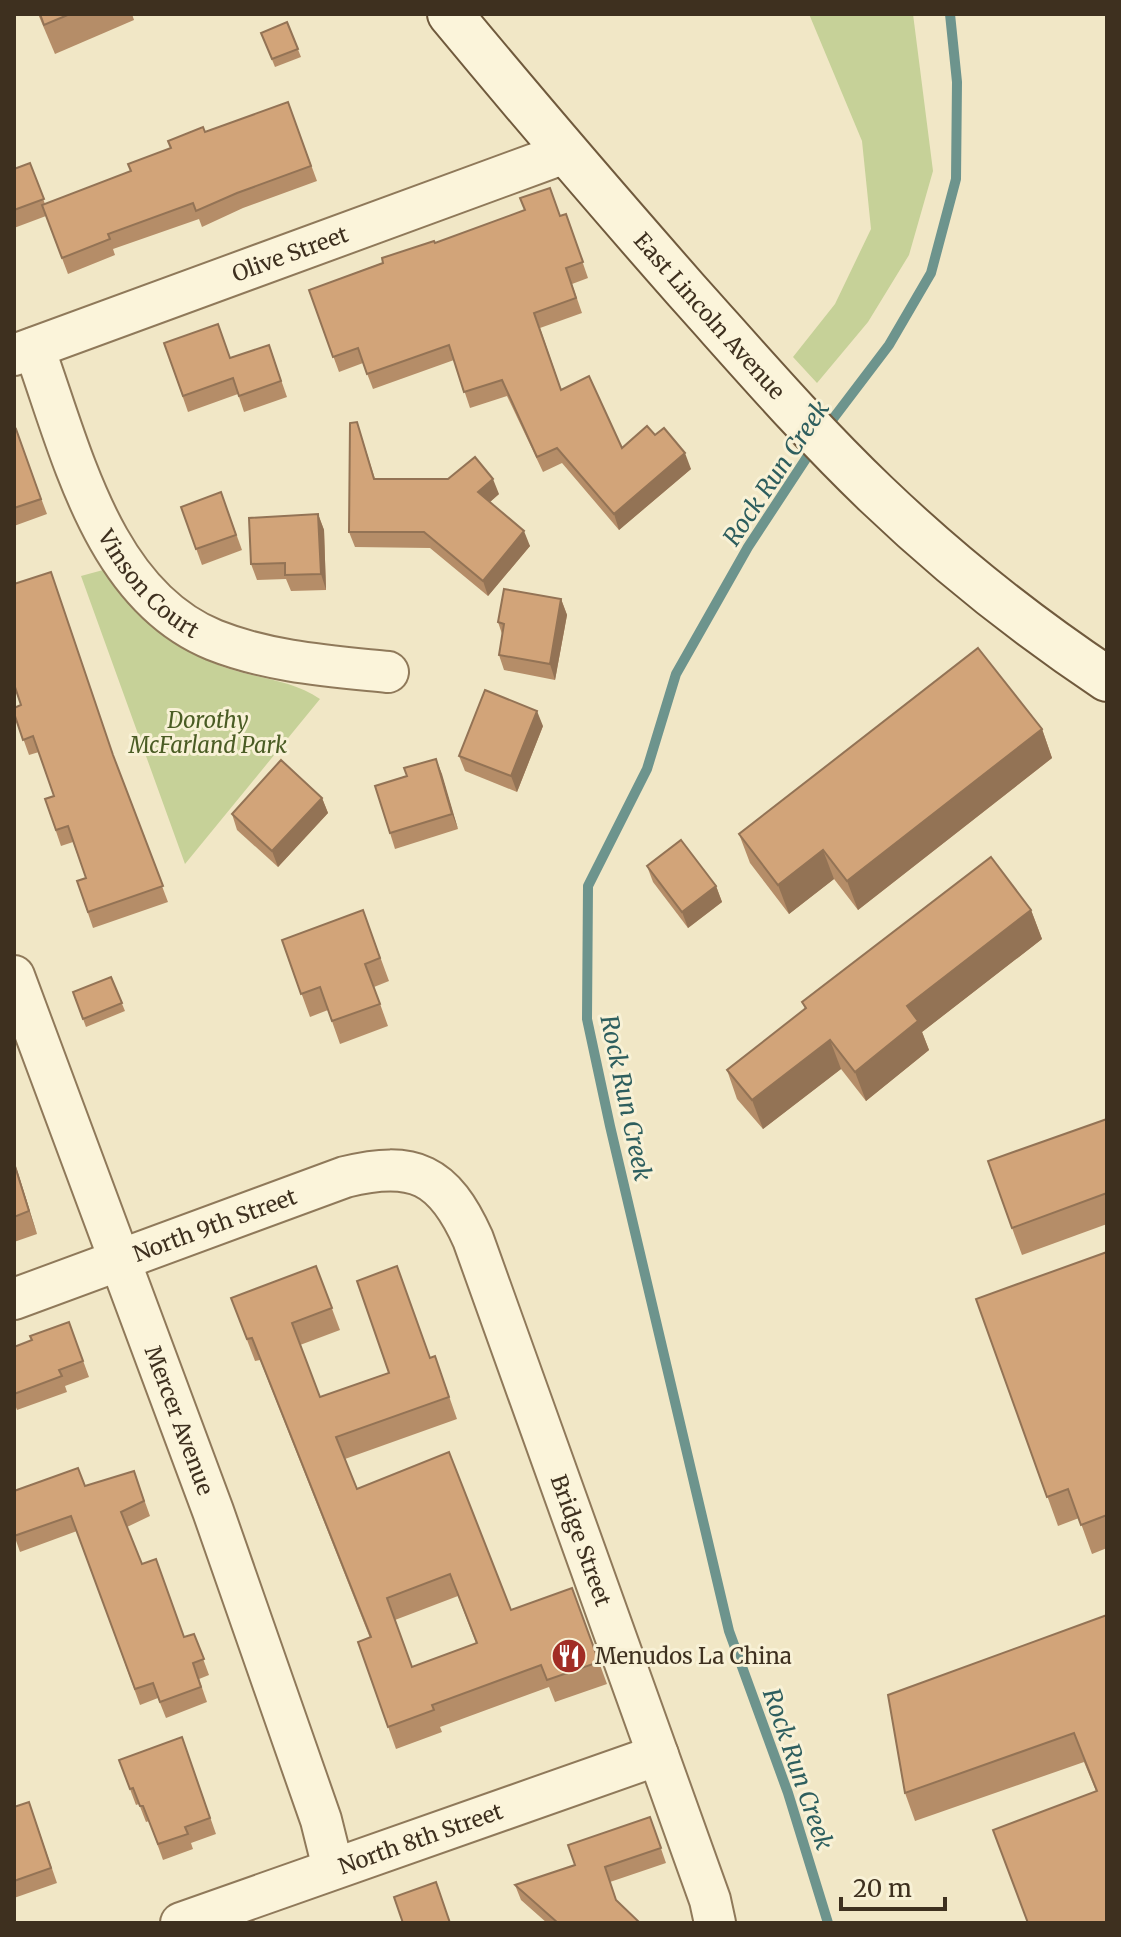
<svg xmlns="http://www.w3.org/2000/svg" width="1121" height="1937" viewBox="0 0 1121 1937" font-family="Merriweather,serif">
<style>
.green{fill:#c6d198}
.lines{fill:none;stroke-linecap:round;stroke-linejoin:round}
.stream{stroke:#6d948d;stroke-width:10}
.minor-casing{stroke:#8f795a;stroke-width:44}
.secondary-casing{stroke:#705a3d;stroke-width:48}
.minor{stroke:#fbf4da;stroke-width:40}
.secondary{stroke:#fbf4da;stroke-width:44}
.wall{fill:#b58d68;fill-rule:evenodd}
.shaded-wall{fill:#937355}
.building{fill:#d2a479;stroke:#937355;stroke-width:2;fill-rule:evenodd}
.labels{text-anchor:middle;dominant-baseline:central;stroke-width:6;stroke-linejoin:round;paint-order:stroke}
.street-label{font-size:22px;fill:#3e301f;stroke:#f8f1d6}
.park-label{font-size:22px;font-style:italic;fill:#4a5c24;stroke:#f8f1d6}
.poi-label{font-size:22px;fill:#3e301f;stroke:#f8f1d6;text-anchor:start}
.water-label{font-size:24px;font-style:italic;fill:#2d5e5e;stroke:#f8f1d6}
</style>
<rect width="100%" height="100%" fill="#f1e7c6"/>
<g class="green">
<polygon points="809,14 913,14 933,171 909,255 868,322 817,383 793,357 835,304 871,229 862,141"/>
<path d="M103 570C138 613 178 654 233 670 263 679 294 681 320 699L185 864 81 576Z"/>
</g>
<g class="lines">
<g class="stream">
<polyline points="826,428 889,345 931,273 956,179 957,82 950,14"/>
<polyline points="813,448 748,547 676,674 647,769 588,886 587,1019 610,1126 729,1631 788,1793 828,1923"/>
</g>
<defs>
<g id="minor">
<path id="s1" d="M34 348C71 450 103 595 214 640 269 662 330 666 388 672"/>
<path id="s2" d="M14 355 565 153"/>
<path id="s3" d="M14 976 213 1511 321 1820 333 1868"/>
<path id="s4" d="M14 1299 345 1177C414 1160 444 1174 473 1239L710 1900 715 1923"/>
<path id="s5" d="M181 1923 658 1755"/>
</g>
<g id="secondary">
<path id="s6" d="M450 14C527 107 606 199 686 290 748 359 809 430 876 494 947 562 1026 625 1107 679"/>
</g>
</defs>
<use href="#minor" class="minor-casing"/>
<use href="#secondary" class="secondary-casing"/>
<use href="#minor" class="minor"/>
<use href="#secondary" class="secondary"/>
</g>
<g class="wall">
<polygon points="38,14 132,14 134,20 55,54"/>
<polygon points="287,22 301,57 275,67 261,33"/>
<polygon points="288,102 317,181 243,208 202,227 199,219 113,249 115,255 68,274 46,216 14,228 14,169 30,163 45,204 131,171 171,148 205,132"/>
<polygon points="566,214 588,278 572,284 582,313 540,328 561,389 622,448 655,435 691,469 619,530 562,463 543,472 507,396 470,408 454,360 373,389 363,363 339,372 309,290 435,243"/>
<polygon points="164,343 230,358 269,345 287,397 244,412 238,394 188,412"/>
<polygon points="357,422 375,479 499,494 490,502 530,546 488,596 430,548 355,547 349,532"/>
<polygon points="14,430 21,445 47,514 14,526"/>
<polygon points="221,492 242,550 202,565 181,507"/>
<polygon points="318,514 324,530 326,590 291,591 286,579 257,580 251,564"/>
<polygon points="561,599 567,615 555,680 504,670 499,655 502,634 498,622"/>
<polygon points="14,713 116,764 168,902 93,928 77,881 86,878 73,842 61,846 45,799 54,796 39,752 29,755"/>
<polygon points="543,726 517,792 465,771 459,756"/>
<polygon points="1042,729 1052,758 858,910 834,879 789,914 750,863 739,834"/>
<polygon points="436,759 458,829 395,849 390,833 407,776"/>
<polygon points="322,798 328,813 278,867 237,830 232,814"/>
<polygon points="647,866 716,886 722,902 688,928 653,882"/>
<polygon points="363,910 389,981 374,987 388,1026 340,1044 328,1010 310,1017 282,940"/>
<polygon points="1031,910 1042,939 922,1032 929,1050 866,1101 841,1069 763,1129 737,1099 727,1070 805,1009 802,1002"/>
<polygon points="111,977 125,1011 86,1027 73,992"/>
<polygon points="1107,1119 1107,1224 1022,1255 1012,1228"/>
<polygon points="14,1161 37,1234 14,1242"/>
<polygon points="1107,1252 1107,1548 1092,1554 1079,1518 1058,1526 976,1299"/>
<path d="M316 1266 340 1330 300 1345 320 1397 435 1356 457 1419 345 1459 357 1489 511 1610 572 1588 607 1684 555 1702 549 1687 440 1727 442 1732 396 1749 358 1642 370 1638 260 1360 255 1361 231 1298ZM458 1596 476 1643 412 1667 395 1620Z"/>
<polygon points="69,1322 89,1377 65,1386 67,1392 17,1410 14,1402 14,1347 32,1340"/>
<polygon points="134,1471 150,1516 127,1527 142,1564 184,1637 194,1634 209,1675 199,1679 207,1702 166,1718 158,1698 140,1705 77,1531 20,1552 14,1535 85,1486"/>
<polygon points="1107,1615 1107,1923 1096,1791 1084,1762 915,1821 905,1793"/>
<polygon points="182,1737 216,1834 191,1843 193,1849 163,1860 149,1821 146,1822 139,1804 136,1805 119,1760"/>
<polygon points="29,1802 57,1883 14,1898 14,1807"/>
<polygon points="650,1817 666,1863 610,1882 616,1901 640,1923 547,1923 521,1900 515,1885 575,1865"/>
</g>
<g class="shaded-wall">
<polygon points="685,453 691,469 619,530 614,514"/>
<polygon points="493,479 499,494 483,508 478,492"/>
<polygon points="318,514 324,530 326,590 321,574"/>
<polygon points="524,531 530,546 488,596 483,581"/>
<polygon points="561,599 567,615 555,680 550,664"/>
<polygon points="537,711 543,726 517,792 511,776"/>
<polygon points="1042,729 1052,758 858,910 847,881"/>
<polygon points="436,759 442,774 458,829 452,814"/>
<polygon points="322,798 328,813 278,867 272,851"/>
<polygon points="823,850 834,879 789,914 778,885"/>
<polygon points="716,886 722,902 688,928 682,912"/>
<polygon points="1031,910 1042,939 922,1032 929,1050 866,1101 855,1072 907,1006"/>
<polygon points="830,1040 841,1069 763,1129 752,1100"/>
<polygon points="14,1161 18,1173 37,1234 29,1211"/>
</g>
<g class="building">
<polygon points="40,14 70,14 44,25"/>
<polygon points="287,22 298,49 272,59 261,33"/>
<polygon points="288,102 311,166 237,193 196,211 193,203 108,234 110,239 62,258 42,205 131,171 128,164 171,148 168,141 203,127 205,132"/>
<polygon points="30,163 44,199 14,210 14,169"/>
<polygon points="550,188 560,216 566,214 583,262 566,268 576,298 534,313 561,390 589,376 622,448 647,426 655,435 664,428 685,453 614,514 557,448 537,457 502,380 464,392 449,345 367,374 358,348 333,357 309,290 383,263 382,258 434,241 435,243 525,210 520,198"/>
<polygon points="218,324 230,358 269,345 281,381 239,396 233,378 183,396 164,343"/>
<polygon points="357,422 374,479 448,479 475,457 493,479 478,492 524,531 483,581 424,532 349,532 350,423"/>
<polygon points="16,429 41,499 14,508 14,430"/>
<polygon points="221,492 236,535 196,549 181,507"/>
<polygon points="318,514 321,574 285,575 285,563 251,564 249,518"/>
<polygon points="51,572 113,755 163,886 88,912 77,881 86,878 68,826 56,830 45,799 54,796 33,736 23,740 14,713 14,708 21,705 14,684 14,584"/>
<polygon points="504,589 561,599 550,664 499,655 504,624 498,622"/>
<polygon points="978,648 1042,729 847,881 823,850 778,885 739,834"/>
<polygon points="485,690 537,711 511,776 459,756"/>
<polygon points="436,759 452,814 390,833 375,786 407,776 404,768"/>
<polygon points="281,760 322,798 272,851 232,814"/>
<polygon points="681,840 716,886 682,912 647,866"/>
<polygon points="991,857 1031,910 907,1006 918,1021 855,1072 830,1040 752,1100 727,1070 806,1008 802,1002"/>
<polygon points="363,910 380,958 365,964 380,1004 332,1021 320,987 301,994 282,940"/>
<polygon points="111,977 122,1003 83,1019 73,992"/>
<polygon points="1107,1119 1107,1193 1012,1228 988,1161"/>
<polygon points="14,1163 29,1211 14,1217"/>
<polygon points="1107,1252 1107,1515 1081,1525 1068,1489 1047,1497 976,1299"/>
<path d="M316 1266 332 1308 292 1323 320 1397 389 1373 357 1281 397 1266 430 1358 435 1356 449 1397 336 1437 357 1489 449 1452 511 1610 572 1588 599 1662 547 1680 541 1665 432 1705 434 1710 388 1727 358 1642 371 1637 252 1338 247 1339 231 1298ZM450 1574 477 1643 412 1667 387 1598Z"/>
<polygon points="69,1322 83,1361 59,1370 62,1376 14,1394 14,1347 32,1340 30,1336"/>
<polygon points="78,1468 85,1486 134,1471 144,1501 121,1512 142,1564 156,1559 184,1637 194,1634 204,1659 193,1663 201,1687 160,1702 153,1683 135,1689 71,1516 14,1536 14,1491"/>
<polygon points="1107,1615 1107,1923 1028,1923 993,1830 1097,1791 1074,1733 905,1793 888,1695"/>
<polygon points="182,1737 210,1818 185,1827 188,1834 158,1844 143,1806 140,1806 133,1788 130,1789 119,1760"/>
<polygon points="29,1802 51,1868 14,1881 14,1807"/>
<polygon points="650,1817 661,1848 605,1867 616,1900 640,1923 558,1923 515,1885 575,1865 568,1845"/>
<polygon points="436,1882 450,1923 403,1923 394,1897"/>
</g>
<defs>
<symbol id="restaurant-disc" viewBox="-11 -11 22 22"><circle r="9.5" fill="#a22d25" stroke="#f8f1d6"/><path d="M-5-6h1v4h1v-4h1v4h1v-4h1v5L-1.5 .5V6h-2V.5L-5-1ZM5-6V6H3V1.5H1.5Q1.5-4 5-6Z" fill="#fff"/></symbol>
</defs>
<g fill-rule="evenodd">
<use href="#restaurant-disc" x="549" y="1636" width="40" height="40"/>
</g>
<g class="labels">
<g class="street-label">
<text stroke="none"><textPath href="#s2" startOffset="294">Olive Street</textPath></text>
<text stroke="none"><textPath href="#s6" startOffset="398">East Lincoln Avenue</textPath></text>
<text stroke="none"><textPath href="#s1" startOffset="266">Vinson Court</textPath></text>
<text stroke="none"><textPath href="#s4" startOffset="214">North 9th Street</textPath></text>
<text stroke="none"><textPath href="#s3" startOffset="474">Mercer Avenue</textPath></text>
<text stroke="none"><textPath href="#s4" startOffset="834">Bridge Street</textPath></text>
<text stroke="none"><textPath href="#s5" startOffset="254">North 8th Street</textPath></text>
</g>
<g class="park-label">
<text x="208" y="720">Dorothy<tspan x="208" dy="25">McFarland Park</tspan></text>
</g>
<g class="poi-label">
<text x="595" y="1656">Menudos La China</text>
</g>
<g class="water-label">
<text transform="translate(776 473) rotate(-56)">Rock Run Creek</text>
<text transform="translate(626 1098) rotate(78)">Rock Run Creek</text>
<text transform="translate(798 1769) rotate(71)">Rock Run Creek</text>
</g>
</g>
<rect width="1121" height="1937" fill="none" stroke="#3e301f" stroke-width="32"/>
<path d="M841 1897v12h104v-12" fill="none" stroke="#3e301f" stroke-width="4"/>
<text x="853" y="1897" font-size="24" fill="#3e301f" stroke="#f8f1d6" stroke-width="6" paint-order="stroke">20 m</text>
</svg>
